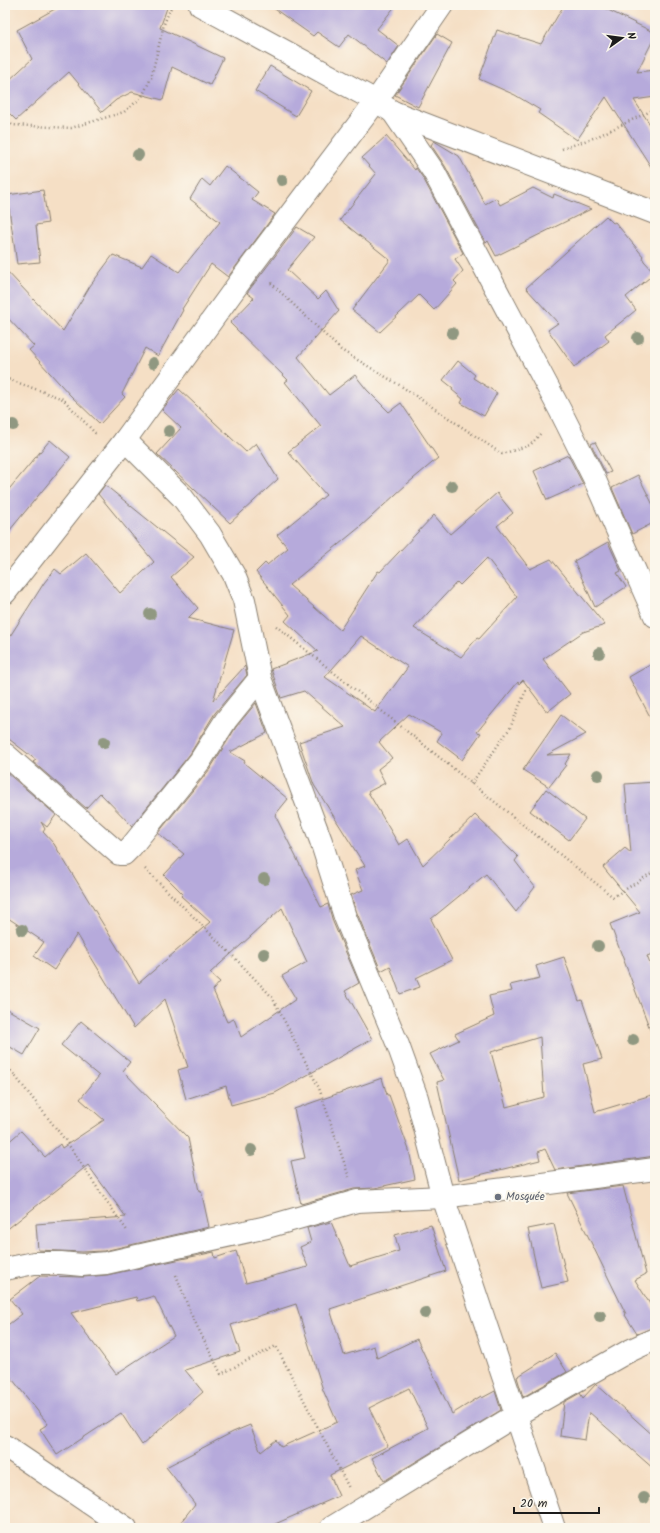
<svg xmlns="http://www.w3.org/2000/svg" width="660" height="1533" viewBox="0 0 660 1533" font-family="Kalam,sans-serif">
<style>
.building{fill:#b6aadb;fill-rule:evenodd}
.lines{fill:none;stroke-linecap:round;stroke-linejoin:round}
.street-casing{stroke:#887e70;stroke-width:24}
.path{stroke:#887e70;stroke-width:2.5;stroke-dasharray:1 3;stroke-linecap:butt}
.street{stroke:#fff;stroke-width:22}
.tree{fill:#909881}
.worship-dot{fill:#6b7280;stroke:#fbf7ec;stroke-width:1.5}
.labels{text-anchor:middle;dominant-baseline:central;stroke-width:4;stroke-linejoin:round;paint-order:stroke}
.worship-label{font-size:11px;fill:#5b616d;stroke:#fbf7ec;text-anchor:start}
</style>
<rect width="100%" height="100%" fill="#fbf7ec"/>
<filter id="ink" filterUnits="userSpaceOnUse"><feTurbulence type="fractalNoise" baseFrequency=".025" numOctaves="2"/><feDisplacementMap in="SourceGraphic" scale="8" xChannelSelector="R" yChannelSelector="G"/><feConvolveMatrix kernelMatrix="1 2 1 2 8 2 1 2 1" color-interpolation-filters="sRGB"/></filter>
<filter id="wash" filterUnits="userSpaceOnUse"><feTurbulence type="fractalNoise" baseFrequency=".012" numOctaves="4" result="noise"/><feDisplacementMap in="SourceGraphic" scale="16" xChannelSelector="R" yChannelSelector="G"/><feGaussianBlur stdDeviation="0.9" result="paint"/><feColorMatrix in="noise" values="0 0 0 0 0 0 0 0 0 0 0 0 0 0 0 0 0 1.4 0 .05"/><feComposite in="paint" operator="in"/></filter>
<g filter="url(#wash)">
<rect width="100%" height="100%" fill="#f5dfc5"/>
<g id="blocks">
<g class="building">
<polygon points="62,5 168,5 160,28 223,58 210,85 172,67 163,100 132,92 116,100 102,112 69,72 16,120 5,109 5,84 32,59 17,30"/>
<polygon points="269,5 396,5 377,29 399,46 387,64 349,34 339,47 317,32 313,36"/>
<polygon points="564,5 598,5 655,33 655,36 637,72 655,70 655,97 634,100 655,132 655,173 606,97 577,140 538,113 540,110 515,95 479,79 497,30 541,44"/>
<polygon points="437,34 452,43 418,107 395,95"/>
<polygon points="270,66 311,91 296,116 255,91"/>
<polygon points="386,136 415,170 416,168 423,178 463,253 455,259 463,271 454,281 457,284 434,310 419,295 380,332 352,310 390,260 340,220 376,174 362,158"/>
<polygon points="434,141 459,156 485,204 496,198 500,205 533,188 553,198 554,194 591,209 496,256 488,241 486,243 445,166 431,145"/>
<polygon points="225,166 258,192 252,200 275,214 228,277 211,264 182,309 183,310 158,356 145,348 122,394 125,397 100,424 70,395 29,350 34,346 5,315 5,269 63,331 90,286 113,255 142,267 151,254 179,272 220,222 190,199 202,179 210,186"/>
<polygon points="43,190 48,223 36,225 40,262 17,264 7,195"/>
<polygon points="606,216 613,223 615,222 643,256 642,257 644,261 655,273 626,297 636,310 605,335 609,341 574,367 548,330 558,323 526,288"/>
<path d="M297 227 314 237 287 270 318 299 326 291 339 311 298 357 329 395 355 375 367 390 389 412 401 403 438 458 407 484 360 527 289 585 340 630 378 571 380 572 434 515 450 534 497 493 513 513 497 526 530 569 551 559 605 625 583 632 543 659 570 694 547 712 523 680 519 684 518 682 477 732 481 733 462 760 437 741 442 733 409 714 379 742 392 758 378 769 385 783 368 792 399 845 408 839 423 865 475 815 518 857 515 861 535 887 516 912 486 874 431 919 452 960 416 978 420 987 400 994 390 966 381 971 357 913 351 895 363 890 355 870 365 866 314 785 299 742 345 727 304 691 281 698 271 669 318 651 285 621 290 615 256 572 265 563 267 565 288 548 277 535 326 495 288 452 321 426 285 382 288 380 230 323 254 298 247 293ZM487 558 517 597 479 639 477 638 461 657 414 628 457 582 460 585ZM361 636 408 667 375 712 325 677Z"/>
<polygon points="458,361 475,375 473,378 497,393 484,416 461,403 463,399 452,390 453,388 443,380"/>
<polygon points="179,389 246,452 256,443 278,479 230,523 157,454 181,428 162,410"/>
<polygon points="50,440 70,457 5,536 5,494"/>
<polygon points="595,442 611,472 606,474 591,444"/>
<polygon points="568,455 583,484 547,500 534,471"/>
<polygon points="638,475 655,509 655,522 632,534 612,488"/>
<polygon points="105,485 194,557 171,577 198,608 188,618 234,630 213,701 245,666 247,675 215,713 190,754 132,826 100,793 86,808 33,762 36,760 5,736 5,644 44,583 55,569 61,574 86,553 120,593 154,562 98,494"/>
<polygon points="608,542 621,571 617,573 626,587 595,607 574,561"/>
<polygon points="655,662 655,726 629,677"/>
<path d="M256 703 267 733 230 752 245 761 244 763 288 799 275 815 321 907 328 904 333 922 359 983 345 991 372 1039 275 1093 231 1105 226 1086 186 1099 178 1070 188 1067 165 999 134 1028 77 934 54 970 34 956 44 942 5 916V771L56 815 47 827 41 822 45 829 43 832 54 844 139 983 210 922 181 896 183 894 164 875 184 854 158 833 210 769 236 727ZM282 908 307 962 282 976 296 999 241 1037 234 1019 227 1022 213 990 220 982 210 973Z"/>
<polygon points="561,715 586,734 547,755 571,754 565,764 566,765 549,787 523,770"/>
<polygon points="655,782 655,953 647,956 655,977 655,1036 653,1037 610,924 640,912 603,867 625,848 631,853 625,784"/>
<polygon points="546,789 585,819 569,840 530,811"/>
<path d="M564 957 579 1001 582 1000 602 1059 583 1064 595 1112 655 1094V1156L555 1170 545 1149 538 1152 540 1160 459 1180 437 1082 444 1080 430 1054 459 1040 455 1034 494 1016 489 996 512 991 510 985 540 978 536 966ZM540 1037 544 1097 506 1107 491 1052Z"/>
<polygon points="5,1008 40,1028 24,1055 5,1044"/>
<polygon points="81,1021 130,1062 123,1071 188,1138 199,1191 201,1190 209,1227 104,1251 82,1252 38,1250 36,1224 126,1217 88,1165 5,1231 5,1145 21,1131 45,1157 60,1144 62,1148 104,1120 80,1099 99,1076 61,1045"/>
<polygon points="382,1078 387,1095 389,1095 409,1150 415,1179 375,1188 354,1189 301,1204 291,1161 305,1158 294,1109"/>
<polygon points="623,1186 646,1274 635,1280 655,1312 655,1327 637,1334 625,1315 626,1314 567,1193"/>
<path d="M331 1222 350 1266 399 1251 395 1235 431 1225 446 1271 330 1309 344 1355 374 1346 377 1358 417 1339 452 1414 481 1396 482 1398 495 1391 501 1410 384 1481 372 1458 428 1428 409 1388 369 1408 388 1446 330 1475 339 1496 266 1528H176L195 1504 166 1467 233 1432 250 1425 261 1452 276 1440 281 1447 337 1422 323 1390 296 1304 231 1325 240 1352 185 1370 203 1392 142 1445 121 1413 57 1455 40 1429 48 1424 5 1370V1327L22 1314 10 1299 40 1276 83 1277 107 1275 214 1252 215 1258 236 1251 246 1283 308 1267 300 1247 311 1242 307 1228ZM154 1296 174 1336 116 1374 71 1313 136 1297 137 1301Z"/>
<polygon points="554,1224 568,1282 541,1288 528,1229"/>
<polygon points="555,1353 567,1372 523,1397 517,1377"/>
<polygon points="596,1384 655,1437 655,1470 589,1412 585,1440 560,1436 564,1402 580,1393 583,1398"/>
</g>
</g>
</g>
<g filter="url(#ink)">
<use href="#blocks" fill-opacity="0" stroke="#887e70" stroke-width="1"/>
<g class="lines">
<defs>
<g id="street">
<polyline points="200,5 376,101 393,112 655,213"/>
<polyline points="393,112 434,172 560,410 594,478 655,616"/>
<polyline points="125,440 182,497 210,534 234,575 244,600 260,678 321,841 345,917 398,1045 417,1098 443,1197 516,1415 331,1528"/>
<polyline points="5,593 125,440 252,265 376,101 442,5"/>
<polyline points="5,754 119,854 124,854 131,847 200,761 226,720 260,678"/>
<polyline points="5,1269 34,1263 61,1263 82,1265 106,1263 267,1227 357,1201 443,1197 655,1169"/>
<polyline points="5,1446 126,1528"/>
<polyline points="554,1528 516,1415 627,1352 655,1339"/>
</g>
</defs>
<use href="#street" class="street-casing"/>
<g class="path">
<polyline points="5,119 12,125 71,128 124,112 142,97 151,78 164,24 172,5"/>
<polyline points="562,149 596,137 655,109"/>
<polyline points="271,283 341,350 401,386 502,454 530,445 542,432"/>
<polyline points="5,378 63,399 95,433 98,433"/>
<polyline points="276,626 613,897 655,871"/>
<polyline points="471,784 510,728 527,688"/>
<polyline points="145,869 233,956 272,997 319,1088 349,1177"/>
<polyline points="5,1065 12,1072 66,1141 96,1186 128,1232"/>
<polyline points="176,1275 191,1314 221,1374 276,1346 349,1488"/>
</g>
<use href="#street" class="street"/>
</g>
<g class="tree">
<circle cx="138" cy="155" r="6"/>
<circle cx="282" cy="180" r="6"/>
<circle cx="452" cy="333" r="6"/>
<circle cx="638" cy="338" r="6"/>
<circle cx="153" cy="363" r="6"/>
<circle cx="13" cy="425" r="6"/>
<circle cx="169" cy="431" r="6"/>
<circle cx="452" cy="486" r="6"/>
<circle cx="150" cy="614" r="6"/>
<circle cx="599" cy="653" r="6"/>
<circle cx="104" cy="742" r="6"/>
<circle cx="598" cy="775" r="6"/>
<circle cx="264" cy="879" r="6"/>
<circle cx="22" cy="930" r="6"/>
<circle cx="598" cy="946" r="6"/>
<circle cx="264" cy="954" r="6"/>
<circle cx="633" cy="1040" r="6"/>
<circle cx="251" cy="1150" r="6"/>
<circle cx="425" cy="1313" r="6"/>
<circle cx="600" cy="1316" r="6"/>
<circle cx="644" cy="1498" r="6"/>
</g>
</g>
<circle class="worship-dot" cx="498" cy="1197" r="4"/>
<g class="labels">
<g class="worship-label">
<text x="506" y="1197">Mosquée</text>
</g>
</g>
<rect width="660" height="1533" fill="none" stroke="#fbf7ec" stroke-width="20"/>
<g transform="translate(622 38) rotate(76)" stroke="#fbf7ec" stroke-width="3" paint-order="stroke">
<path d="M0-3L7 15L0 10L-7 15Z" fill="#1c1c1c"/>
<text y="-6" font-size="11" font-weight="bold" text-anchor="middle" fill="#1c1c1c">N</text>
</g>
<path d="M514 1507v6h85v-6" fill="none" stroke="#1c1c1c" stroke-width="2"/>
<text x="520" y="1507" font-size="12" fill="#1c1c1c" stroke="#fbf7ec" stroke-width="3" paint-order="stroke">20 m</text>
</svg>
